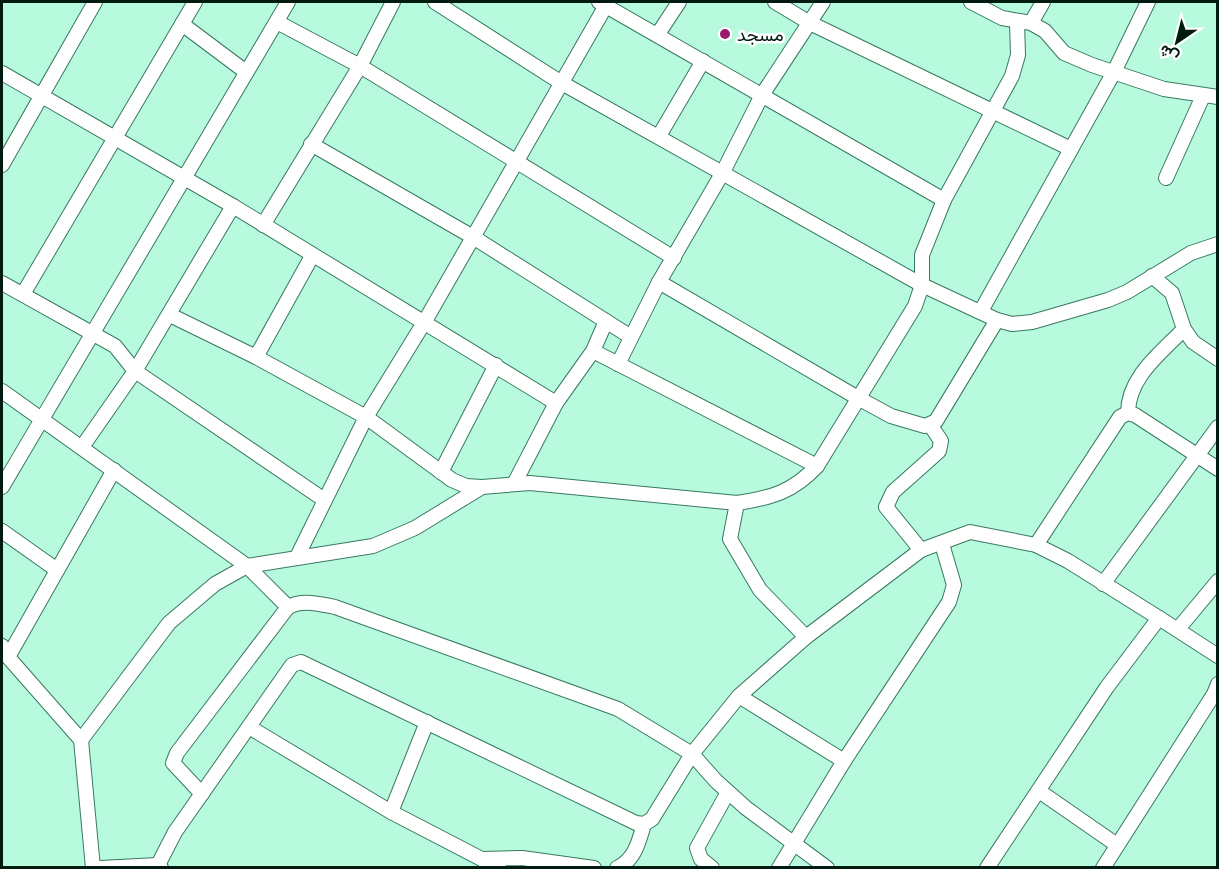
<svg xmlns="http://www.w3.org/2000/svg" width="1219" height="869" viewBox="0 0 1219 869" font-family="'Public Sans',Vazirmatn,sans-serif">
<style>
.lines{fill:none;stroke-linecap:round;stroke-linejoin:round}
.minor-casing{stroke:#387961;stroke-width:16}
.minor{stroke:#fff;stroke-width:14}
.poi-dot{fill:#9b1a6f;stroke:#fff;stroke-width:2}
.labels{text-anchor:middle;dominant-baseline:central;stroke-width:5;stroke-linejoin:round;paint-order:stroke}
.poi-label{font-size:18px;fill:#011b11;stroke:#fff;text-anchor:start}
</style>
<rect width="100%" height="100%" fill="#b7fadd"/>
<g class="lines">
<defs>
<g id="minor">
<polyline points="435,2 560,82 922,285 997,320 1012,324 1032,322 1108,300 1127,292 1191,253 1218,244"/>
<polyline points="599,2 944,200"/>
<polyline points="775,2 810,23 1071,149"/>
<polyline points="971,2 1002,18 1031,23 1045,31 1064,53 1092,65 1164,89 1218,97"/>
<polyline points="277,22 360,66 674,258"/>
<polyline points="1031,23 1043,2"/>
<polyline points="182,24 246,72"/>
<polyline points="658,34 679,2"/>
<polyline points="2,73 233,206 556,403"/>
<polyline points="659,136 703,61"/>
<polyline points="311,144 473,237 631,337"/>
<polyline points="2,165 95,2"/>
<polyline points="1166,178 1203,96"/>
<polyline points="263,225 360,66 393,2"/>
<polyline points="1152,276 1172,293 1184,329 1193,342 1218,359"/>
<polyline points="659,282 858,398 891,416 925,426 936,421 997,320"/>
<polyline points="2,283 115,346 135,371 323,499"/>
<polyline points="23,294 195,2"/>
<polyline points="981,311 1114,72 1148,2"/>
<polyline points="170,315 256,357 366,417 452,480 466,486 482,487"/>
<polyline points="593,351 817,466"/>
<polyline points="256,357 312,256"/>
<polyline points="618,364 659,282 723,172 762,95 823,2"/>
<polyline points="2,391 247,566 288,607 177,753 173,763 202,794"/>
<path d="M1128 413C1128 377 1161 353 1184 329"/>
<polyline points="82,447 135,371 233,206"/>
<polyline points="441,472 496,365"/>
<polyline points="514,484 556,403 593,351 606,321"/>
<polyline points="2,487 288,2"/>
<polyline points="737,503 730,539 760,590 806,637"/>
<polyline points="2,531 57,570"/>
<polyline points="1036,545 1120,417 1128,413 1135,415 1218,469"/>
<polyline points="921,550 886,507 893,492 939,451 941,441 931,426"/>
<polyline points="297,557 366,417 425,321 608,2"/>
<polyline points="1103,584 1218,427"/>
<path d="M288 607C303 599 319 604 335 607L618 709 692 754 716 781 746 808 827 868"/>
<polyline points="1178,629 1218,581"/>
<polyline points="2,646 8,657 81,740 93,868"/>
<polyline points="8,657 114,470"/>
<polyline points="739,696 844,761"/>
<polyline points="249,727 391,812 427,722"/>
<path d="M81 740 169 623 215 584 247 566 373 546 415 528 482 487 530 483 737 503C771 498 793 492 817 466L915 306 922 285V255L944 200 1012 76 1018 55 1017 22"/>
<polyline points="1039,791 1117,845"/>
<polyline points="391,812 499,868"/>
<polyline points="483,859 522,858 594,868"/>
<polyline points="158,865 175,832 292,665 301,662 636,823 644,824 652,819 692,754 739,696 806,637 921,550 970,532 1036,545 1068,561 1159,618"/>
<polyline points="100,868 158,865 161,868"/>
<path d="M617 868C635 860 639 841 644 824"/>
<polyline points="712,868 701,859 697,848 728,792"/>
<polyline points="779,868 844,761 949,602 954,585 942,544"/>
<polyline points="987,868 1107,687 1159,618 1218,656"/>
<polyline points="1103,868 1214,694 1218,684"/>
</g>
</defs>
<use href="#minor" class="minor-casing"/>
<use href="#minor" class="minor"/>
</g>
<circle class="poi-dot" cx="725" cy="34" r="6"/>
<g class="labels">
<g class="poi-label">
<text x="737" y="34">مسجد</text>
</g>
</g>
<rect width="1219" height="869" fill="none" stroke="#011b11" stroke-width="6"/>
<g transform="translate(1177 42) rotate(215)" stroke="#ffffff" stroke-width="4.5" paint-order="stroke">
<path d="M0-4.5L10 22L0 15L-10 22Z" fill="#011b11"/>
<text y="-9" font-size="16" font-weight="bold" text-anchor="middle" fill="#011b11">ش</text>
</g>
</svg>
